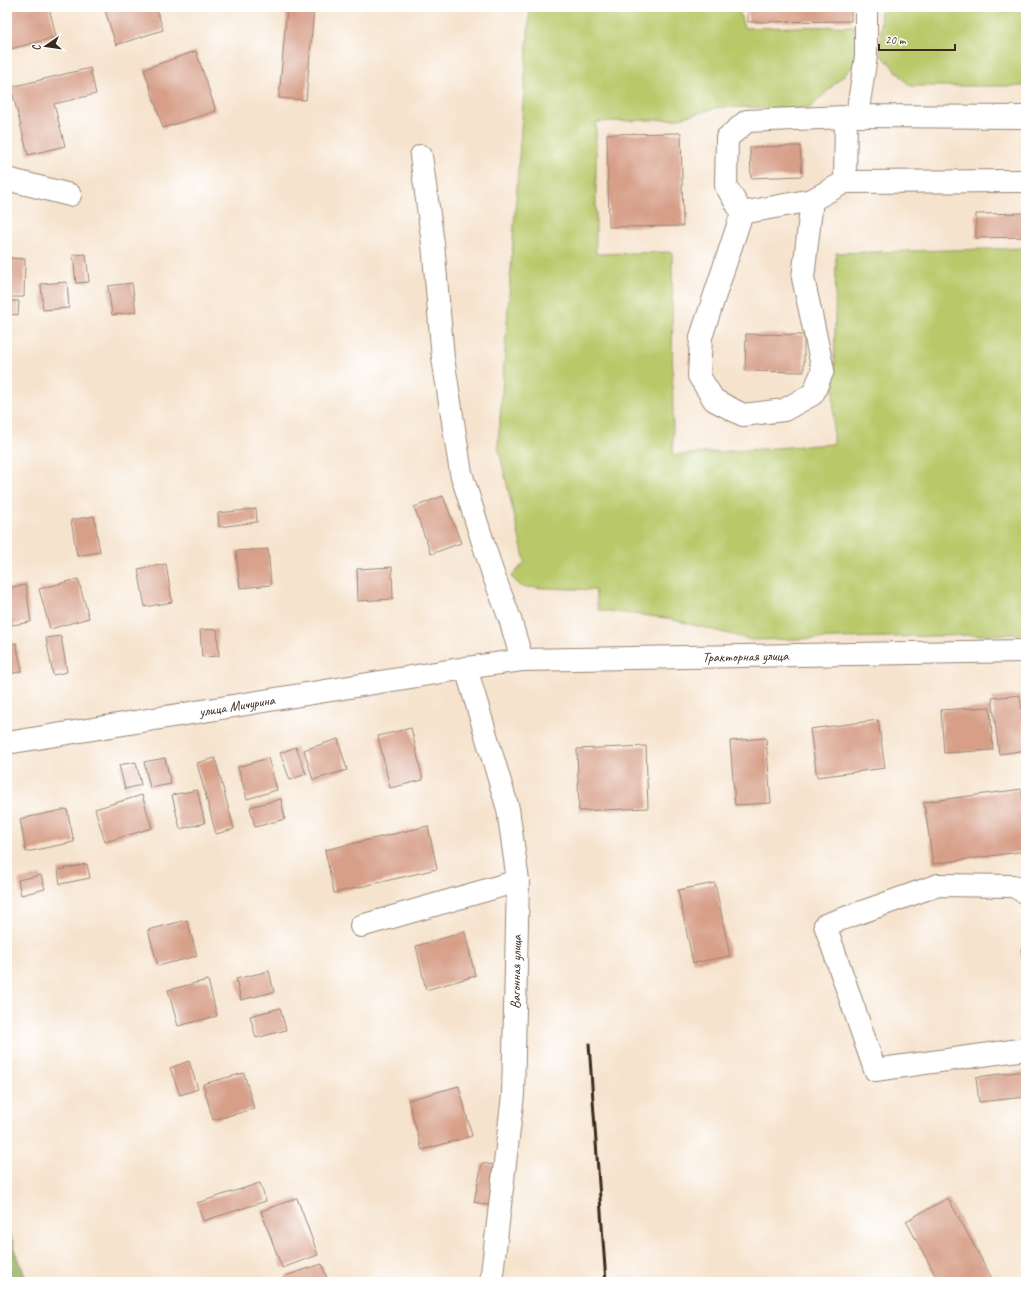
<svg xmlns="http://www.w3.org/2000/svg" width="1033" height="1289" viewBox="0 0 1033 1289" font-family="Caveat,sans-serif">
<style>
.green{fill:#b9c96b;stroke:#7a7a44}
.forest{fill:#92ad5f;stroke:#666c3e}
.building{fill:#d79f88}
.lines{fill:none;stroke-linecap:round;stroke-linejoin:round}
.minor-casing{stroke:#988676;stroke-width:24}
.major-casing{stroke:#988676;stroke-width:24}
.minor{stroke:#fff;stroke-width:22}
.major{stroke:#fff;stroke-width:22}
.rail{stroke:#3b2a1e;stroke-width:3}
.labels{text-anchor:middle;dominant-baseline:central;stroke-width:3;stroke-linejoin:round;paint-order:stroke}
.street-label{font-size:14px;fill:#3b2a1e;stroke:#fff}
</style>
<rect width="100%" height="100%" fill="#fff"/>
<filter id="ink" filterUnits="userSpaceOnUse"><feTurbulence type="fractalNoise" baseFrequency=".025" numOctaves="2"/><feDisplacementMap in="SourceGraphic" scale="8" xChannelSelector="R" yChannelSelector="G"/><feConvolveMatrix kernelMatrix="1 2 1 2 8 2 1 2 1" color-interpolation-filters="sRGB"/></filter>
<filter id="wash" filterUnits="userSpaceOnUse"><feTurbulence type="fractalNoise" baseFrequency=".012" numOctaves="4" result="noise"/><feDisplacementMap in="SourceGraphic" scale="16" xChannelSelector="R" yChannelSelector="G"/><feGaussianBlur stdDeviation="0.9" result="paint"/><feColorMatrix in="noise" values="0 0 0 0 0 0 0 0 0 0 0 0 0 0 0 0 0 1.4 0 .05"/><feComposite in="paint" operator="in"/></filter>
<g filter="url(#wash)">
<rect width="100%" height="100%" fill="#f6e3cd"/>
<g class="green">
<polygon points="530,7 738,7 744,28 854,26 857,62 810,108 720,107 676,119 596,122 596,254 672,252 673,455 833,444 836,253 1026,248 1026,634 752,640 666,618 598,610 595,590 522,587 511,577 525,562 498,446"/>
<polygon points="881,7 1026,7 1026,86 910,86 880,53"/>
</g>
<polygon class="forest" points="7,1226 27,1282 7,1282"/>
<g id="blocks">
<g class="building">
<polygon points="7,7 49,7 56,37 7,50"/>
<polygon points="104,7 156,7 163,30 116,45"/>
<polygon points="287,7 314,7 306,100 279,98"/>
<polygon points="748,7 851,7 851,21 748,22"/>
<polygon points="196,51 216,111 163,128 144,69"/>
<polygon points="90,68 96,94 54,104 65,146 28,155 11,87"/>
<polygon points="681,133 683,226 609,227 607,134"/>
<polygon points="800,146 802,176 751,178 750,147"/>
<polygon points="1026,213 1026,237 976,238 976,214"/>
<polygon points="86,254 89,282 76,283 73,255"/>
<polygon points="7,258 25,259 24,297 7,297"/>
<polygon points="67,282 69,308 43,310 41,284"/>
<polygon points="132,283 136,312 112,315 108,286"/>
<polygon points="7,301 19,301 18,315 7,314"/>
<polygon points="746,334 804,335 804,372 745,371"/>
<polygon points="443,496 461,543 431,554 414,507"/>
<polygon points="256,509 257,522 219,527 218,513"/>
<polygon points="94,516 100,552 77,556 71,520"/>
<polygon points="268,549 271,585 240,588 236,551"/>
<polygon points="166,564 172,602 145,607 138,569"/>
<polygon points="392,567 393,599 358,601 357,569"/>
<polygon points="78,579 89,618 50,629 39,589"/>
<polygon points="26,585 31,622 12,625 7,588"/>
<polygon points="217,629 219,656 202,657 200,630"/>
<polygon points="61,636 67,672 53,675 46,638"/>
<polygon points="16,643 22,671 7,675 7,645"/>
<polygon points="1020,695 1026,750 999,754 992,698"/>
<polygon points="990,707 993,750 944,753 941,710"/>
<polygon points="878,720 885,768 817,777 810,729"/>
<polygon points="411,728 423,780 390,788 378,736"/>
<polygon points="766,738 771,803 735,805 730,741"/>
<polygon points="338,739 347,770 313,780 304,750"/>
<polygon points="646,746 648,808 579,811 577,749"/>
<polygon points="296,747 306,774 290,780 280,753"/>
<polygon points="165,758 171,784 150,788 144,762"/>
<polygon points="215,758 234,829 216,834 197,763"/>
<polygon points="268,758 277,790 247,799 238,767"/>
<polygon points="136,762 141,785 125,789 119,765"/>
<polygon points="1022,789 1026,822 1026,851 933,864 924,802"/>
<polygon points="197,790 205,823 180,829 172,795"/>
<polygon points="142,795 152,828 105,842 95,809"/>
<polygon points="281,799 285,819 255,827 250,807"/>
<polygon points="67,809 74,842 26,852 20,819"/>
<polygon points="428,826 437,869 334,893 325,850"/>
<polygon points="87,864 90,878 60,884 58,870"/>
<polygon points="41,875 45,889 21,895 18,880"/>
<polygon points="715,883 730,956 693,963 678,890"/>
<polygon points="187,920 197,956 158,966 148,930"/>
<polygon points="465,932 475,976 426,990 416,946"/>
<polygon points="1026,948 1026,977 1025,977 1021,949"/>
<polygon points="269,971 274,992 241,1000 236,979"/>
<polygon points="208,980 217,1016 178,1026 168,990"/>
<polygon points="280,1008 286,1030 256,1038 250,1016"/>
<polygon points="189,1061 198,1089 180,1095 170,1068"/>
<polygon points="1026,1071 1026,1097 979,1102 976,1077"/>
<polygon points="244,1073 254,1109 213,1120 203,1084"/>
<polygon points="459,1086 472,1136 422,1150 408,1100"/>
<polygon points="482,1163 499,1166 491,1206 474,1202"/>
<polygon points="260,1183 266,1201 203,1221 197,1203"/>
<polygon points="297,1198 318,1255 282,1268 261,1211"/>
<polygon points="948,1198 994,1282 939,1282 906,1221"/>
<polygon points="322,1264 328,1282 287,1282 285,1276"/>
</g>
</g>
</g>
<g filter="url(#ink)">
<use href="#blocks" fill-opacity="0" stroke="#988676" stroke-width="1"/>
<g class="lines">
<defs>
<g id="minor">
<polyline points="866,7 866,56 857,116 1026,117"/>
<polyline points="846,117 747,121 727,138 726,186 742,213 701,337 699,376 714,400 743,415 784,410 813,394 823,370 803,278 812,200 845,182 846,117 857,116"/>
<polyline points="421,156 433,244 443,358 461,473 493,574 510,619 522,660"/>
<polyline points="7,179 70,195"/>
<polyline points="845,182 1026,181"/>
<polyline points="742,213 812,200"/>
<polyline points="466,668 508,809 518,881 513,1095 491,1282"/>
<polyline points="1026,893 1013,886 938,885 825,925 875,1070 1026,1049"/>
<polyline points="361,926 518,881"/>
</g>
<g id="major">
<path id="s1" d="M7 743 466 668 522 660 1026 651"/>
</g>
</defs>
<use href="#minor" class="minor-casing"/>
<use href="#major" class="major-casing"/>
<use href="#minor" class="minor"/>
<use href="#major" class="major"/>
<polyline class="rail" points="589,1044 606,1282"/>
</g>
</g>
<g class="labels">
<g class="street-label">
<text stroke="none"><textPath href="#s1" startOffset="745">Тракторная улица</textPath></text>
<text stroke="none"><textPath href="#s1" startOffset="233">улица Мичурина</textPath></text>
<text transform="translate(516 972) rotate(-89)">Вагонная улица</text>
</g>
</g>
<rect width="1033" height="1289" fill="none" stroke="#fff" stroke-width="24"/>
<g transform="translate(46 46) rotate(257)" stroke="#ffffff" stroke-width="3" paint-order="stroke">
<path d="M0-3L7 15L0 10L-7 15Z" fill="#3b2a1e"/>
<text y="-6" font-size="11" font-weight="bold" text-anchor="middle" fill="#3b2a1e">С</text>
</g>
<path d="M879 44v6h76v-6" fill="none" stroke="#3b2a1e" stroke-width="2"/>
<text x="885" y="44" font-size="12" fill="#3b2a1e" stroke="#ffffff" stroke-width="3" paint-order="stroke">20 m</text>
</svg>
